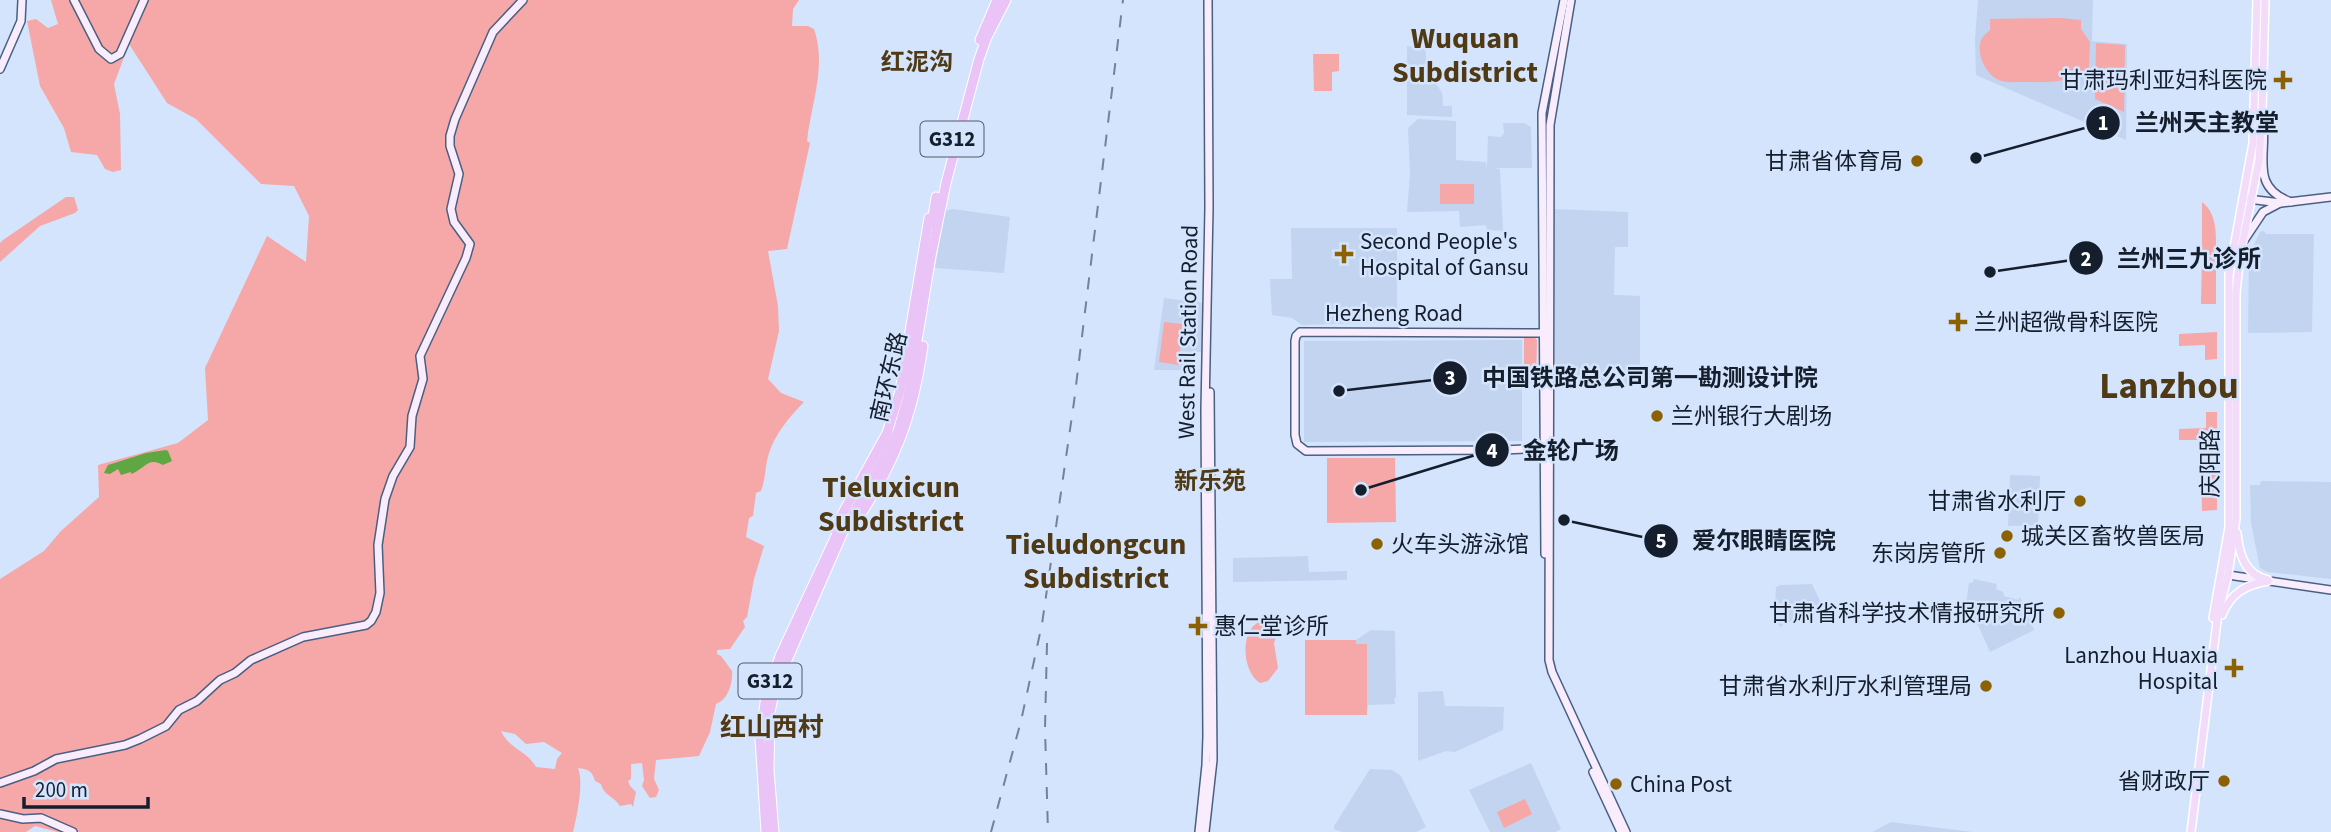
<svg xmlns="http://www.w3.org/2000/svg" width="2331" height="832" viewBox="0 0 2331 832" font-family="'Source Sans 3','Noto Sans SC',sans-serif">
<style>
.built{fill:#c2d4f0}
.green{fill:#f6a7a8;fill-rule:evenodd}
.water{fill:#5ea742}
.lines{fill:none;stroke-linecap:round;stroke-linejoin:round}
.secondary-casing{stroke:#496082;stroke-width:10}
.primary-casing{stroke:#fff;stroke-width:10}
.highway-casing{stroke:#fff;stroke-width:11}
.secondary{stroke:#f9edfd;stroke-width:7}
.primary{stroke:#f3dcfa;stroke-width:7}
.highway{stroke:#ebc4f7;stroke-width:9}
.rail{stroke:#758295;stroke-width:2;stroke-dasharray:12 12;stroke-linecap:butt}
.poi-dot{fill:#8c6104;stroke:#d4e4fc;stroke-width:2.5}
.labels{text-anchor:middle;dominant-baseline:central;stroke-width:5;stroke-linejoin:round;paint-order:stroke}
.shield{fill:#d4e4fc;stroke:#4e596b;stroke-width:2}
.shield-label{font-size:21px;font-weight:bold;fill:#151e2d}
.poi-label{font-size:23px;fill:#151e2d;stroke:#d4e4fc;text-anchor:end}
.street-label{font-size:23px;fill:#151e2d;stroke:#d4e4fc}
.neighbourhood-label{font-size:24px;font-weight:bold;fill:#4f3a15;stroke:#d4e4fc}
.quarter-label{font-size:26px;font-weight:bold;fill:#4f3a15;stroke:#d4e4fc}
.district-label{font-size:30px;font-weight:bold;fill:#4f3a15;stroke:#d4e4fc}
.town-label{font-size:37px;font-weight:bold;fill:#4f3a15;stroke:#d4e4fc}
.leader{fill:none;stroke:#151e2d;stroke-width:2.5}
.callout-dot{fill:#151e2d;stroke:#d4e4fc;stroke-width:2.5}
.mark-label{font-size:21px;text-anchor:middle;font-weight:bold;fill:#fff}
.callout-label{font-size:24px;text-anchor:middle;font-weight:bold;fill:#151e2d;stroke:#d4e4fc;stroke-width:5;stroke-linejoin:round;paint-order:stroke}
</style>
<rect width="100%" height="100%" fill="#d4e4fc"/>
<g class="built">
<polygon points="1978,0 2093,0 2092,41 2127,44 2126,140 1976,75 1975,39"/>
<polygon points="1407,46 1425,48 1428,71 1442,93 1443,106 1452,106 1452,117 1407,115"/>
<polygon points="1418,119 1456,121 1456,160 1486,162 1487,169 1488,136 1501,137 1504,133 1503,123 1524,123 1531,127 1532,168 1493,168 1500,169 1503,231 1487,230 1486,225 1460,227 1459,211 1407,212 1410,174 1408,128"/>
<polygon points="953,209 1010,217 1004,273 935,268 945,211"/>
<polygon points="1553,209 1628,212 1628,247 1615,247 1614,295 1640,296 1640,385 1567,384 1555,363"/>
<polygon points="1291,228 1397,228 1397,322 1302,325 1292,318 1272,315 1270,279 1292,279"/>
<polygon points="2264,231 2266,234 2314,234 2312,332 2248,333 2249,255 2260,232"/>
<polygon points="1164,298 1205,303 1205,352 1187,352 1187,370 1154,370"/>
<polygon points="1522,340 1522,441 1304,442 1304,341"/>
<polygon points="2010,475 2040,476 2038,525 2008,526"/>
<polygon points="2261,481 2331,482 2331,579 2267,572 2260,568 2251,523 2250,485 2260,485"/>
<polygon points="1308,556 1309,572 1347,571 1347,580 1233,582 1233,558"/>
<polygon points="1974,579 1997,584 1996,589 2003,592 2004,596 2018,600 2020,597 2034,630 1990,652 1978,625 1964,619 1969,583 1972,583"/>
<polygon points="1812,584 1822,605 1780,627 1774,617 1776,587 1780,585"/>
<polygon points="1371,630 1395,631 1396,698 1394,698 1395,704 1368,705 1367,715 1305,715 1305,640 1356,640"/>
<polygon points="1443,691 1445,706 1504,707 1503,730 1455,752 1446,751 1418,761 1418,692"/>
<polygon points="1531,763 1561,829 1555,832 1490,832 1469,790"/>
<polygon points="1370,769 1392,770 1401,776 1426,827 1416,832 1342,832 1334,829 1334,826"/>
<polygon points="1891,822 1973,832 1872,832"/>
</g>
<g class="green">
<path d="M51 0H799L793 9 792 26H808L814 29C827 66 811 104 807 141L810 143 787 249 768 251 778 306 779 331 768 379 781 393 804 402C790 416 775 434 769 453 765 465 766 478 761 491L756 493 753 516 749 518 746 537 764 546 754 579 747 617 743 621 745 627 730 649 717 650V654L721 656 732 671C733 683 728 700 716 704L710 732 699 756 656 760 654 779 659 790 656 797 650 798 642 786 644 780 642 763 631 764V779L628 781 630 786 636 792 633 807 631 804 620 806C615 797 603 795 601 784L595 781C592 770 587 769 578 768 584 782 577 816 573 832H57L35 826 26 832H0V579L44 551 61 531 99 497 98 465 178 443 208 420 205 368 267 236 306 262 309 216 294 186 261 184 196 119 167 103 129 44 114 84 120 114 121 170 113 172 105 169 97 155 71 152 64 128 40 86 27 21 36 19 48 28 58 24ZM501 731 515 734 526 744 544 742 562 753 557 759 555 769 536 767C526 750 510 750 501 731Z"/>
<path d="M2060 18 2081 20V29L2090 42 2089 67C2069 85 2045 82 2021 82 2014 82 2005 83 1999 80 1985 74 1975 52 1982 38 1984 35 1987 33 1990 30V19Z"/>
<polygon points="2096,43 2125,45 2124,112 2095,99"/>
<polygon points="1313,54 1339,54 1339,71 1332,72 1332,91 1314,91"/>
<rect x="1440" y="184" width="34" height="20"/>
<polygon points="66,197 74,197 78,210 75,213 40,226 0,262 0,243 3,240"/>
<path d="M2202 202C2218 214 2216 237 2216 255H2202Z"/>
<polygon points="2202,257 2216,257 2216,304 2201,304"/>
<polygon points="1164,322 1182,324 1179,365 1159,362"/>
<polygon points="2217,332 2217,359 2205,360 2205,345 2179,346 2179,334"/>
<polygon points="1524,337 1534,337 1537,340 1536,380 1534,383 1524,383"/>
<polygon points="2206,412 2217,412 2217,440 2179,440 2179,429 2206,428"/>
<polygon points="1327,458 1395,458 1396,522 1327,523"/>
<polygon points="2217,470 2217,510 2202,511 2201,471"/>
<path d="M1271 617 1277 621 1279 628 1274 643 1278 668 1268 681 1260 683C1245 674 1241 644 1251 629 1255 623 1264 619 1271 617Z"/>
<polygon points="1305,640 1356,640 1356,644 1367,644 1367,715 1305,715"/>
<polygon points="1525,799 1532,814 1504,828 1497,812"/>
</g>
<path class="water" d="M166 450 168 451 172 461 163 465C148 456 145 469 131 474V472L121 475 118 469 110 474 104 473 108 465 146 453Z"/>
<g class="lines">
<defs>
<g id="secondary">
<polyline points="74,0 99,49 111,59 120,54 144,0"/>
<polyline points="1571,0 1550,125 1549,660 1552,672 1626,832"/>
<polyline points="0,69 21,21 22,0"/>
<path d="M2263 123C2267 157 2250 187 2291 202"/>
<polyline points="2248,199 2281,203 2331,197"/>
<polyline points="2243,242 2263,212 2280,203"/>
<polyline points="1542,333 1300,332 1296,336 1295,341 1295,435 1297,444 1306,451 1502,450 1546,448"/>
<polyline points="1545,554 1542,113 1564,0"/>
<polyline points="2228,575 2331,590"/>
<polyline points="1593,772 1621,832"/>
<polyline points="0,783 34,771 56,759 125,745 140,739 166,726 179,710 197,701 220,680 235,673 251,660 303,637 366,625 371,621 376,612 380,593 378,545 385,499 393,476 410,447 412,416 423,379 420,356 466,258 470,244 454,222 451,209 459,174 450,146 450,136 455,119 493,32 523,0"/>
<polyline points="0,814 23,819 41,818 73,832"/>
<polyline points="1199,832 1206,765 1207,736 1205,410 1209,208 1208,0"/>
<polyline points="1205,832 1213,760 1210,392"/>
</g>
<g id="primary">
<path d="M2237 533C2239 554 2245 575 2268 580"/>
<path d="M2222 615C2231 593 2245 585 2268 581"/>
<polyline points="2213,618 2229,527 2229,275 2253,143 2257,0"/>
<polyline points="2191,832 2218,613 2228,575 2236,518 2236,293 2240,255 2259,160 2262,112 2265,0"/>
</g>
<g id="highway">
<polyline points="980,40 997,0"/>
<polyline points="932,224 936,197"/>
<path d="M853 526C894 466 913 417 923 346"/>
<polyline points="834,529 887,433 900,391 929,218"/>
<polyline points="766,832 760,738 766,696 780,656 841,525"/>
<polyline points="774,832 769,770 770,712 773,698 787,660 843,532 898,431 908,396 931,256 946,183 979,59 987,37 1006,0"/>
</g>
</defs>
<use href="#secondary" class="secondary-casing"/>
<use href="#primary" class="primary-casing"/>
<use href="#highway" class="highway-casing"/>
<use href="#secondary" class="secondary"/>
<use href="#primary" class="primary"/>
<use href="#highway" class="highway"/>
<g class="rail">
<polyline points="1047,643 1045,728 1048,832"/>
<polyline points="991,832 1021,721 1042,624 1074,402 1123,0"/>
</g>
</g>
<g class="poi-dot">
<path d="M2279.5 69.5h7v7h7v7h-7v7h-7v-7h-7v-7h7z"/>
<circle cx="1917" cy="161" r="7"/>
<path d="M1340.5 243.5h7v7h7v7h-7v7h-7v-7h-7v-7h7z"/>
<path d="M1954.5 311.5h7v7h7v7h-7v7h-7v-7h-7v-7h7z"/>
<circle cx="1657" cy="416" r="7"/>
<circle cx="2080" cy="501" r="7"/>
<circle cx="2007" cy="536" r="7"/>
<circle cx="1377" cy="544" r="7"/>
<circle cx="2000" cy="553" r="7"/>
<circle cx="2059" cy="613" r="7"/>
<path d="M1194.5 615.5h7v7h7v7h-7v7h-7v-7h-7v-7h7z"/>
<path d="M2230.5 657.5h7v7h7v7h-7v7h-7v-7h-7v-7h7z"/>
<circle cx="1986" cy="686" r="7"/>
<circle cx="2224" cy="781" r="7"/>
<circle cx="1616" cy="784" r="7"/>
</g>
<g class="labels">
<g class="shield">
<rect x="920.5" y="121.5" width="63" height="35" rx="5"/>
<rect x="738.5" y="663.5" width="63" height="35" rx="5"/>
</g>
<g class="shield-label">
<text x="952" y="139">G312</text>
<text x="770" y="681">G312</text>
</g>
<g class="poi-label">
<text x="2267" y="80">甘肃玛利亚妇科医院</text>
<text x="1903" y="161">甘肃省体育局</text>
<text x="1360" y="241" text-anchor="start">Second People's<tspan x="1360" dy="26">Hospital of Gansu</tspan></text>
<text x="1974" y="322" text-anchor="start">兰州超微骨科医院</text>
<text x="1671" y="416" text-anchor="start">兰州银行大剧场</text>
<text x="2066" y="501">甘肃省水利厅</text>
<text x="2021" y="536" text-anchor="start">城关区畜牧兽医局</text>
<text x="1391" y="544" text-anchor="start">火车头游泳馆</text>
<text x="1986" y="553">东岗房管所</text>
<text x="2045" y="613">甘肃省科学技术情报研究所</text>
<text x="1214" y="626" text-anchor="start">惠仁堂诊所</text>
<text x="2218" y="655">Lanzhou Huaxia<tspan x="2218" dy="26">Hospital</tspan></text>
<text x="1972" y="686">甘肃省水利厅水利管理局</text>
<text x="2210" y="781">省财政厅</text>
<text x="1630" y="784" text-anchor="start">China Post</text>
</g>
<g class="street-label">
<text x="1394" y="313">Hezheng Road</text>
<text transform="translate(1188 332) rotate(-89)">West Rail Station Road</text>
<text transform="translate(889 377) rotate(-77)">南环东路</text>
<text transform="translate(2210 463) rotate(-90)">庆阳路</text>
</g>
<g class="neighbourhood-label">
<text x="917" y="62">红泥沟</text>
<text x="1210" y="481">新乐苑</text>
</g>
<g class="quarter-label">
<text x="772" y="727">红山西村</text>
</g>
<g class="district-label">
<text x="1465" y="38">Wuquan<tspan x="1465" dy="34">Subdistrict</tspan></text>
<text x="891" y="487">Tieluxicun<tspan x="891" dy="34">Subdistrict</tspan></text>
<text x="1096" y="544">Tieludongcun<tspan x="1096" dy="34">Subdistrict</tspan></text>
</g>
<g class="town-label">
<text x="2169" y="386">Lanzhou</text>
</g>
</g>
<path class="leader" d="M1976 158L2103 123M1990 272L2086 258M1339 391L1450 378M1361 490L1492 450M1564 520L1661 541"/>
<g class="callout-dot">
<circle cx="1976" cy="158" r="7"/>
<circle cx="1990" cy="272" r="7"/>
<circle cx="1339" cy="391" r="7"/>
<circle cx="1361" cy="490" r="7"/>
<circle cx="1564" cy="520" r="7"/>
<circle cx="2103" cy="123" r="18"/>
<circle cx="2086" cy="258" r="18"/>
<circle cx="1450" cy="378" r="18"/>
<circle cx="1492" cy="450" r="18"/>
<circle cx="1661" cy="541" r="18"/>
</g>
<g class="mark-label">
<text x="2103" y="130">1</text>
<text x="2086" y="266">2</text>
<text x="1450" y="385">3</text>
<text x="1492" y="458">4</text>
<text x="1661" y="548">5</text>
</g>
<g class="callout-label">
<text x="2207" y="131">兰州天主教堂</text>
<text x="2189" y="267">兰州三九诊所</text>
<text x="1650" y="386">中国铁路总公司第一勘测设计院</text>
<text x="1571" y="459">金轮广场</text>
<text x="1764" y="549">爱尔眼睛医院</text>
</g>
<path d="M24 797v10h124v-10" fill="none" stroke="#151e2d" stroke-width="3.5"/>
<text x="35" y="797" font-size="21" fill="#151e2d" stroke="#d4e4fc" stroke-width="5" paint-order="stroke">200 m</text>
</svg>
